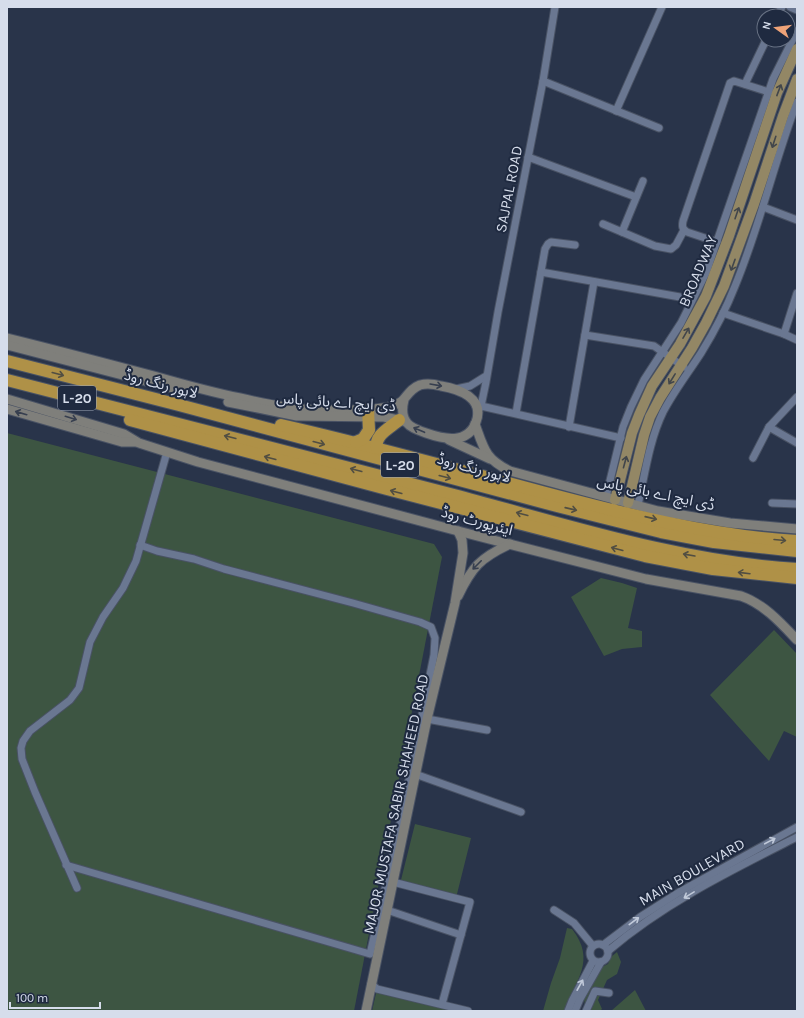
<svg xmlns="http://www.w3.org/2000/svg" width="804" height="1018" viewBox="0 0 804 1018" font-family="Karla,'Noto Sans Arabic',sans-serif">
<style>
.green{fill:#3d5542}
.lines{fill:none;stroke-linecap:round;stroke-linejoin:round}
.street-casing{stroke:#495264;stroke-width:9}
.secondary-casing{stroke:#495264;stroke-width:11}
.primary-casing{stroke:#495264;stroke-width:12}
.highway-casing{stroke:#495264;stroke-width:14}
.street{stroke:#6a7791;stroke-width:7}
.secondary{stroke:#7f7f7b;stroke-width:9}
.primary{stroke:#938765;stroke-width:10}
.highway{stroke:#af9147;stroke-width:12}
.oneway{stroke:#42464b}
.oneway2{stroke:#514e42}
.oneway3{stroke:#373f4f}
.oneway4{stroke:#c0c9d9}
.labels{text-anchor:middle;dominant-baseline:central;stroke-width:4;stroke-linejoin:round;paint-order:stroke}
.shield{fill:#1f2a40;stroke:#9fa7b8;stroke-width:1}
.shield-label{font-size:14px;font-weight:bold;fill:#d6ddeb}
.street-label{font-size:15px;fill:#d6ddeb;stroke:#1f2a40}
</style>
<rect width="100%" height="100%" fill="#29344a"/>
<g class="green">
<polygon points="7,433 434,544 442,557 354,1011 7,1011"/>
<polygon points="601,578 622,583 637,588 628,628 642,631 642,647 622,649 604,656 571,597"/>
<polygon points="774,630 797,654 797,737 784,731 769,761 710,695"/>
<polygon points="415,824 471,838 456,898 400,884"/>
<path d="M567 928 572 929C597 961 575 980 565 1011H543L551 983 560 958Z"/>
<polygon points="617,952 621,962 617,974 607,980 598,1000 602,1009 600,1011 593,1011 585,1005 584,999 586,995 602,967 608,964 611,957"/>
<polygon points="377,989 467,1011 372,1011"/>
<polygon points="635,990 646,1011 611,1011"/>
</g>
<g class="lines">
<defs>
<g id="street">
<polyline points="790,7 797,10"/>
<polyline points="777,16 782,7"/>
<polyline points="543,81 659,128"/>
<polyline points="745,84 766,40"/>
<polyline points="616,111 662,7"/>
<polyline points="528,157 636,197"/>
<polyline points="763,207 797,220"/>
<polyline points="603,224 655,246 671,249 676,245 684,230"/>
<polyline points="622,232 643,181"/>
<path d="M717 242 687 232C682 229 682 226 683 221L730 83 734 81 769 92"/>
<polyline points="541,272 680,297 691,302"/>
<polyline points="723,313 784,334 797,340"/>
<polyline points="784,334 797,293"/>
<polyline points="585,335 654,346 684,367"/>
<polyline points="456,389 470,386 486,376"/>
<polyline points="481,406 621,438"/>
<polyline points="477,413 481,406 486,382 498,312 543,81 555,7"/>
<polyline points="516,413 545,249 548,244 551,242 575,245"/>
<polyline points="569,427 594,282"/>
<polyline points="769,427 797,443"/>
<polyline points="753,458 769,427 797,397"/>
<polyline points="606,497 623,427 631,407 644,380 681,323 706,273 773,79 797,31"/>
<polyline points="772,503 797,504"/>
<path d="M638 505C645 474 649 441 663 412 674 391 688 373 701 353 714 332 726 309 735 286 760 226 774 162 797 102"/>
<polyline points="427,719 487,730"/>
<polyline points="415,774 521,812"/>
<polyline points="66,865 370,954 401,819 434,655 435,638 431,627 420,622 353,603 224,569 194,559 157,551 140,545"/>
<polyline points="393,882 470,902 442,1004"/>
<polyline points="77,888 35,792 22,759 21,748 23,741 30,731 70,700 79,688 90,642 103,617 123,588 136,561 167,452"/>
<polyline points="387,910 461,935"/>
<polyline points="554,910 574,923 593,946"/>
<circle cx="599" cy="953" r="9"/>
<polyline points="603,945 640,917 681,891 797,827"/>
<path d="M608 951C664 903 732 870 797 837"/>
<polyline points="371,984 377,989 468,1011"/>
<polyline points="568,1011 572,1001 593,961"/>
<polyline points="575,1011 580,999 601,962"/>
<polyline points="586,1011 595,991 609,993"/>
</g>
<g id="secondary">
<path d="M7 338C56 350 105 363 154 376 182 384 211 392 240 398 271 405 300 411 332 410 350 410 370 411 388 407 392 406 401 403 404 399 409 393 412 388 420 385 427 383 434 384 441 386 459 389 485 398 476 422 468 445 443 439 426 433 420 431 411 428 407 423 401 416 402 408 404 400"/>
<polyline points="7,345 180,390"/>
<path d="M7 399 124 434 139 443 198 462 458 531 646 579 741 596C764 604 781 623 797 640"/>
<polyline points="228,402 297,416 384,417 403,421"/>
<polyline points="7,409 122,442 136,442"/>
<path d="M475 424C484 449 485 459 510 471L658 511 730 523 797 529"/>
<polyline points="449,440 490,459"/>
<path d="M458 596C472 567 480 558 510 544"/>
<polyline points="366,1011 427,719 455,603 463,553 462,540 458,531"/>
</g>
<g id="primary">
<polyline points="615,500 632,433 639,415 652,386 680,344 706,296 729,236 777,93 797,49"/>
<polyline points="628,503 644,435 650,417 660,398 692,348 706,323 724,286 754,204 783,116 797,79"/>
</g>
<g id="highway">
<polyline points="7,361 179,405 557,506 661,532 714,542 797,551"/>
<path d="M7 380C156 418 305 456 454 495 567 525 680 562 797 569"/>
<polyline points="130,420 387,489 645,556 713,569 797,578"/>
<path d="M281 425C369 445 455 469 542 492 625 514 711 536 797 541"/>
<polyline points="356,442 363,439 369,430 368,409"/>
<path d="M377 448C374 435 390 428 399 420"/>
</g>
</defs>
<use href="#street" class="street-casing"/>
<use href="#secondary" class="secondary-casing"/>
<use href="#primary" class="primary-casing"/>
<use href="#highway" class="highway-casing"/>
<use href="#street" class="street"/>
<use href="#secondary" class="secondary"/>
<use href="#primary" class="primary"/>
<use href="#highway" class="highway"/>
</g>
<defs><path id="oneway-shaft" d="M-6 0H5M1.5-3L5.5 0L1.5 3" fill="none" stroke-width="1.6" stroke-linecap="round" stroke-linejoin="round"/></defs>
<g class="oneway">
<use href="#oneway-shaft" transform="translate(779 90) rotate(-69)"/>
<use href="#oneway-shaft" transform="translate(774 142) rotate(108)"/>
<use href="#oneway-shaft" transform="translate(737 213) rotate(-71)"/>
<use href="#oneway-shaft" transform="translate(733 265) rotate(110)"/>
<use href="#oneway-shaft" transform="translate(686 333) rotate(-60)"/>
<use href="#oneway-shaft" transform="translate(672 379) rotate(122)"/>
<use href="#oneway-shaft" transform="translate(625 462) rotate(-75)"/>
</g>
<g class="oneway2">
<use href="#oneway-shaft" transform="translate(58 374) rotate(15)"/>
<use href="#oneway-shaft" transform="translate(230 437) rotate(-166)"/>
<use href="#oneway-shaft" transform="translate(319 443) rotate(15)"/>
<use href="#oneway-shaft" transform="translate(270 458) rotate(-165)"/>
<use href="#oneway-shaft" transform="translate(356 470) rotate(-165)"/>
<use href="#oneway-shaft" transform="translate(445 477) rotate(15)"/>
<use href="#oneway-shaft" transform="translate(396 492) rotate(-165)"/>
<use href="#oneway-shaft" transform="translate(571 509) rotate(13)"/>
<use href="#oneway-shaft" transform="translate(522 514) rotate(-165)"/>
<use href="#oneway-shaft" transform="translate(651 518) rotate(13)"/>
<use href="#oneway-shaft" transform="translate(780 540) rotate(5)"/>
<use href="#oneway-shaft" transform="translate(617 549) rotate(-165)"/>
<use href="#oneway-shaft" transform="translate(689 555) rotate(-170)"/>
<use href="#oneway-shaft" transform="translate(744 573) rotate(-173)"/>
</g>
<g class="oneway3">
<use href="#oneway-shaft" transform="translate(436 385) rotate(10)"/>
<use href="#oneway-shaft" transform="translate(21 413) rotate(-164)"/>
<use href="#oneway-shaft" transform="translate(71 418) rotate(17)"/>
<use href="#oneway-shaft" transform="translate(419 430) rotate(-157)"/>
<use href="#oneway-shaft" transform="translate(477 565) rotate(135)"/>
</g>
<g class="oneway4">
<use href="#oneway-shaft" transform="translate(770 841) rotate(-28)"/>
<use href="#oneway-shaft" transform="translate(689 895) rotate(149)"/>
<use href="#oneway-shaft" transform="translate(634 921) rotate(-37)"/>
<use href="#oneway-shaft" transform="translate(580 985) rotate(-61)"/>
</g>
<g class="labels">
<g class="shield">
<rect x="58" y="386" width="38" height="24" rx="3"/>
<rect x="381" y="453" width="38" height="24" rx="3"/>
</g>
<g class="shield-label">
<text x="77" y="398">L-20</text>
<text x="400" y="465">L-20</text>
</g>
<g class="street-label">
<text transform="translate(509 189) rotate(-79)">SAJPAL ROAD</text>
<text transform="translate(698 271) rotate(-67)">BROADWAY</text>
<text transform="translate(161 384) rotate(15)">لاہور رنگ روڈ</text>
<text transform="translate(336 402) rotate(4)">ڈی ایچ اے بائی پاس</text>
<text transform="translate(474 468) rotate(15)">لاہور رنگ روڈ</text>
<text transform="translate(656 493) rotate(12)">ڈی ایچ اے بائی پاس</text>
<text transform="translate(477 521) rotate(15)">ایئرپورٹ روڈ</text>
<text transform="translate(396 804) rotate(-78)">MAJOR MUSTAFA SABIR SHAHEED ROAD</text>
<text transform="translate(692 872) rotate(-30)">MAIN BOULEVARD</text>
</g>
</g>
<rect width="804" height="1018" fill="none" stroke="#d6ddeb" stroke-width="16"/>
<g transform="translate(776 28) rotate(284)"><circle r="19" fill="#1f2a40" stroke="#687284"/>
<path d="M0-3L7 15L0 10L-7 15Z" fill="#efa378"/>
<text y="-6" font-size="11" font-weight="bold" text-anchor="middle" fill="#d6ddeb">N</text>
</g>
<path d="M10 1002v6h90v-6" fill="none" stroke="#d6ddeb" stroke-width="2"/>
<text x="16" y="1002" font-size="12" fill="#d6ddeb" stroke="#1f2a40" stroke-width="3" paint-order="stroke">100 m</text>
</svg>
